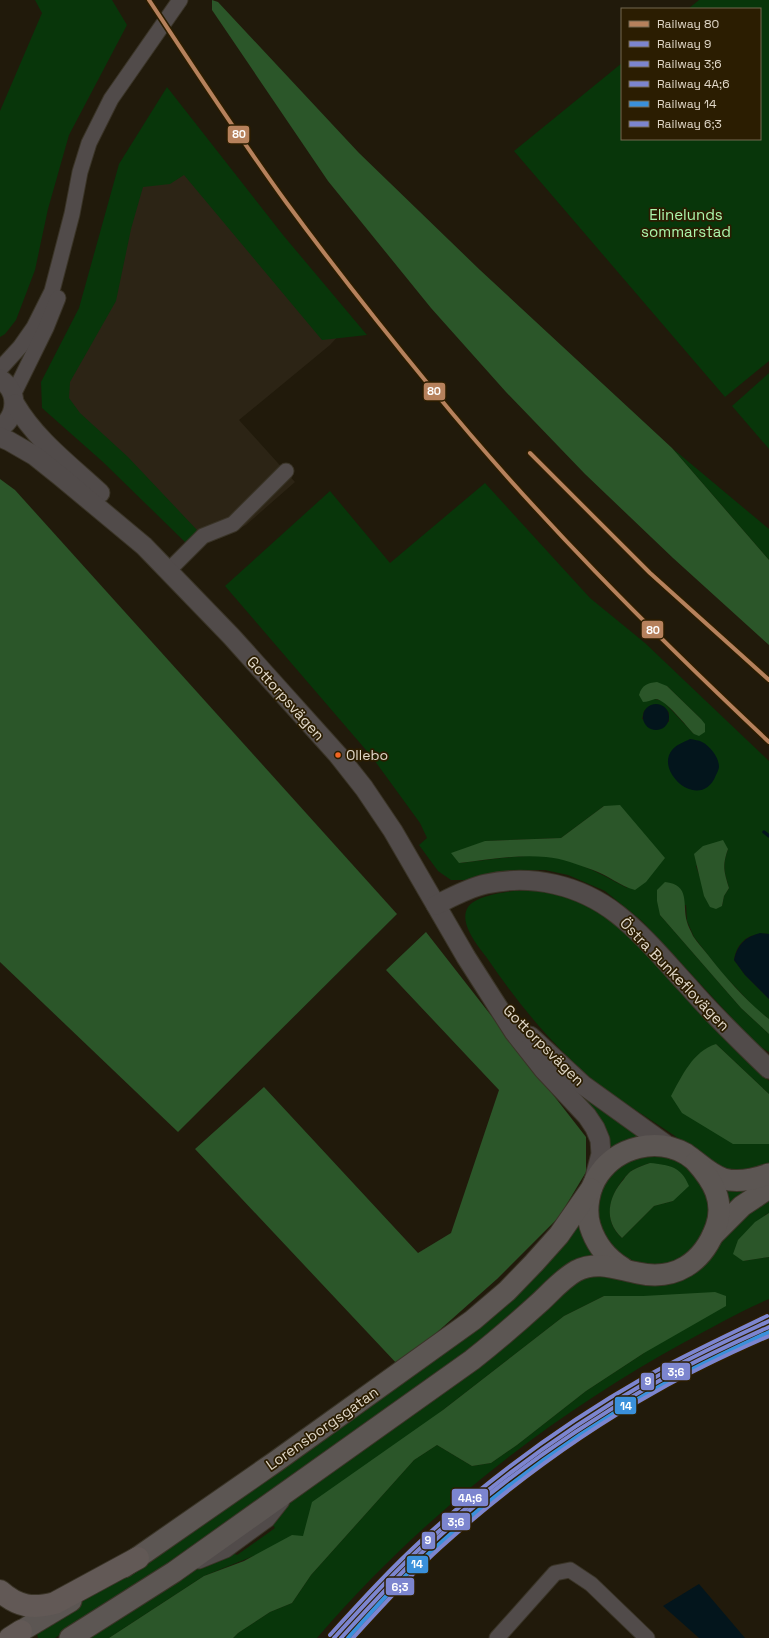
<svg xmlns="http://www.w3.org/2000/svg" width="769" height="1638" viewBox="0 0 769 1638" font-family="'Space Grotesk',sans-serif">
<style>
.commercial{fill:#2c2415}
.green{fill:#08360a;fill-rule:evenodd}
.forest{fill:#2b5629}
.water{fill:#03151c}
.lines{fill:none;stroke-linecap:round;stroke-linejoin:round}
.stream{stroke:#03151c;stroke-width:3.5}
.minor-casing{stroke:#3a3427;stroke-width:17}
.tertiary-casing{stroke:#3a3427;stroke-width:21}
.secondary-casing{stroke:#3a3427;stroke-width:23}
.motorway-casing{stroke:#3a3427;stroke-width:24}
.minor{stroke:#514b4a;stroke-width:15}
.tertiary{stroke:#514b4a;stroke-width:19}
.secondary{stroke:#5c5653;stroke-width:21}
.motorway{stroke:#625956;stroke-width:22}
.rail-1-casing{stroke:#2b1d01;stroke-width:7}
.rail-2-casing{stroke:#2b1d01;stroke-width:7}
.rail-3-casing{stroke:#2b1d01;stroke-width:7}
.rail-4-casing{stroke:#2b1d01;stroke-width:7}
.rail-5-casing{stroke:#2b1d01;stroke-width:7}
.rail-6-casing{stroke:#2b1d01;stroke-width:7}
.rail-1{stroke:#b6815c;stroke-width:4}
.rail-2{stroke:#7c85cf;stroke-width:4}
.rail-3{stroke:#7c85cf;stroke-width:4}
.rail-4{stroke:#7c85cf;stroke-width:4}
.rail-5{stroke:#3a90db;stroke-width:4}
.rail-6{stroke:#7c85cf;stroke-width:4}
.bus-dot{fill:#f26522;stroke:#2b1d01;stroke-width:1.5}
.labels{text-anchor:middle;dominant-baseline:central;stroke-width:3.5;stroke-linejoin:round;paint-order:stroke}
.bus-label{font-size:14px;fill:#e1d8c8;stroke:#2b1d01;text-anchor:start}
.park-label{font-size:15px;fill:#acf6ab;stroke:#2b1d01}
.street-label{font-size:15px;fill:#e1d8c8;stroke:#2b1d01}
.line-badge{stroke:#2b1d01;stroke-width:1.5}
.badge-label{font-size:11px;text-anchor:middle;font-weight:bold;fill:#fff}
</style>
<rect width="100%" height="100%" fill="#211a0b"/>
<polygon class="commercial" points="178,129 341,333 330,345 239,420 295,482 246,525 221,538 204,544 78,423 63,400 119,220"/>
<g class="green">
<polygon points="35,0 112,0 127,25 69,135 48,209 35,270 16,320 5,334 0,337 0,111 42,13"/>
<polygon points="699,0 769,0 769,361 725,397 514,151 622,63 622,139 760,139 760,9 688,9"/>
<polygon points="167,87 283,235 367,335 322,340 184,175 170,184 143,187 131,229 116,301 70,382 69,398 80,413 128,457 197,530 187,544 103,462 42,408 41,382 79,308 119,164"/>
<polygon points="769,373 769,449 732,406"/>
<polygon points="672,448 769,529 769,560"/>
<path d="M485 483 590 598 645 643 769 761V934C750 932 737 941 734 960L745 975 769 999V1019L756 1009 721 972 694 937 687 921 686 905 660 915 741 1008 769 1034V1052L756 1044 642 921 605 891 568 875 545 870H512L467 880H451L438 871 419 845 427 838 420 823 372 757 225 586 330 491 390 563ZM667 686 701 719 694 734 663 701 655 699ZM651 705 664 707 669 713V722L642 719 644 711ZM604 806 627 888C603 875 573 858 545 856 516 855 488 860 460 863L485 841 561 838ZM728 849C722 866 724 871 729 888L724 896 722 906 701 880 696 866Z"/>
<path d="M531 890 552 893 586 902 618 923 769 1081V1094L716 1044 733 1144H769V1165C754 1168 739 1174 724 1169 707 1164 685 1142 669 1132 643 1114 616 1099 592 1079 551 1044 517 1002 487 958 478 946 458 923 468 907 477 894 516 890 531 890Z"/>
<polygon points="578,1090 641,1136 620,1143 610,1150 576,1094"/>
<path d="M652 1155C662 1157 672 1158 681 1163 703 1175 717 1208 705 1231 697 1247 684 1259 667 1263 608 1276 572 1201 621 1166 624 1164 628 1161 631 1160 638 1157 646 1156 652 1155ZM650 1163 673 1201 654 1206 622 1238C600 1218 611 1190 630 1172 635 1168 644 1165 650 1163Z"/>
<polygon points="757,1184 726,1207 724,1187"/>
<path d="M769 1197V1213L765 1215 743 1261 769 1257V1299C739 1312 711 1328 683 1343 545 1419 419 1519 317 1638H233L238 1633 270 1612 292 1603 311 1575 414 1460 437 1445 472 1466 491 1463 517 1445 586 1391 644 1353 643 1296H604L564 1316 443 1410 303 1536 204 1576 109 1638H85L175 1579 233 1553 237 1555 275 1528 272 1524 296 1494 559 1297 580 1280 594 1274 640 1282 730 1228Z"/>
<path d="M580 1220 596 1255 221 1532 55 1638H38L37 1634 49 1623 174 1543 513 1296C541 1271 559 1250 580 1220Z"/>
</g>
<g class="forest">
<polygon points="212,0 218,2 359,153 480,270 672,448 769,560 769,645 673,558 585,474 506,392 431,308 328,181 212,10"/>
<polygon points="0,479 15,490 397,914 178,1132 0,962"/>
<path d="M657 682 667 686 701 719 705 724V732L699 736 694 734C687 727 665 698 655 699 651 700 647 702 643 702L639 695C642 685 647 683 657 682Z"/>
<path d="M620 805 665 858 646 882 635 890C620 886 608 875 593 870 578 865 562 858 546 857 517 854 488 860 459 863L451 853 485 841 561 838 604 806Z"/>
<path d="M723 840 728 849C722 866 724 871 729 888L724 896 722 906 716 909 710 907 704 896 694 854 703 846Z"/>
<path d="M665 882C691 885 682 904 687 922 688 926 691 931 693 936 697 942 703 949 708 955 726 978 746 1001 769 1019V1034L741 1008 660 915 657 901V890Z"/>
<polygon points="426,932 586,1137 586,1172 559,1217 497,1279 399,1366 195,1149 264,1087 418,1253 451,1233 499,1090 386,970"/>
<path d="M716 1044 769 1094V1144H733L682 1113 671 1096C682 1076 693 1051 716 1044Z"/>
<path d="M650 1163C669 1165 681 1166 689 1186L673 1201 654 1206 622 1238C603 1220 608 1197 624 1179 626 1176 629 1172 633 1170 638 1167 644 1165 650 1163Z"/>
<polygon points="769,1213 769,1257 743,1261 733,1254 738,1240 755,1222"/>
<polygon points="715,1292 726,1296 726,1306 644,1353 586,1391 517,1445 491,1463 472,1466 437,1445 414,1460 311,1575 292,1603 270,1612 238,1633 233,1638 109,1638 204,1576 244,1561 292,1535 303,1536 312,1502 443,1410 564,1316 604,1296 643,1296"/>
</g>
<g class="water">
<circle cx="656" cy="717" r="13"/>
<path d="M690 739C694 740 699 740 702 742 710 746 719 757 719 767 719 769 717 773 716 775 701 813 654 772 672 750 676 745 684 742 690 739Z"/>
<path d="M760 933 769 934V999L745 975 734 960C737 945 745 937 760 933Z"/>
<polygon points="699,1584 745,1638 699,1638 663,1606"/>
</g>
<g class="lines">
<polyline class="stream" points="764,832 769,836"/>
<defs>
<g id="minor">
<polyline points="0,369 20,347 34,327 52,291 72,214 80,172 89,143 111,99 180,0"/>
<polyline points="13,395 46,328 58,298"/>
<polyline points="168,571 203,536 233,524 286,471"/>
<polyline points="199,1561 226,1550 267,1520 282,1501"/>
<polyline points="497,1638 555,1573 570,1570 591,1584 647,1638"/>
</g>
<g id="tertiary">
<path d="M0 379C19 391 18 416 0 428"/>
<path d="M15 404C36 440 70 465 100 493"/>
<polyline points="0,437 9,441 35,456 60,476 144,546 231,636 338,755 364,788 393,831 466,957 514,1032 543,1069 587,1116 595,1128 600,1140 601,1154 594,1181"/>
<path d="M436 905C452 897 468 888 486 884 532 874 580 885 617 914 644 935 666 962 689 987 714 1016 742 1043 769 1069"/>
<polyline points="530,1036 583,1085 672,1149"/>
</g>
<g id="secondary">
<polyline points="713,1235 742,1206 769,1188"/>
<path d="M623 1268C606 1258 596 1245 590 1226 585 1209 589 1188 599 1174 618 1147 656 1137 686 1154 698 1162 710 1175 724 1179 739 1183 755 1179 769 1174"/>
<polyline points="124,1567 275,1462 473,1320 507,1291 534,1263 559,1235 591,1189"/>
<polyline points="21,1631 71,1601"/>
<path d="M70 1638 174 1572 472 1360C495 1342 517 1323 539 1303 551 1292 562 1279 576 1271 597 1260 617 1269 638 1273 675 1281 703 1263 716 1227 725 1201 713 1181 696 1162"/>
</g>
<g id="motorway">
<path d="M0 1591C18 1607 33 1609 55 1603L138 1558"/>
<polyline points="10,1638 21,1631"/>
</g>
</defs>
<use href="#minor" class="minor-casing"/>
<use href="#tertiary" class="tertiary-casing"/>
<use href="#secondary" class="secondary-casing"/>
<use href="#motorway" class="motorway-casing"/>
<use href="#minor" class="minor"/>
<use href="#tertiary" class="tertiary"/>
<use href="#secondary" class="secondary"/>
<use href="#motorway" class="motorway"/>
<defs>
<g id="rail-1">
<path d="M149 0C194 68 238 136 286 202 333 266 382 328 433 390 536 516 651 631 769 742"/>
<polyline points="530,453 650,573 769,680"/>
</g>
<path id="rail-2" d="M334 1638C365 1604 395 1571 429 1540 496 1480 569 1427 647 1382 686 1359 728 1340 769 1321"/>
<path id="rail-3" d="M341 1638C370 1606 399 1574 431 1544 497 1483 572 1431 650 1386 688 1364 729 1345 769 1327"/>
<path id="rail-4" d="M330 1635C361 1601 391 1568 425 1537 492 1476 566 1422 645 1377 685 1355 726 1336 767 1316"/>
<path id="rail-5" d="M348 1638C376 1607 404 1575 436 1547 502 1487 575 1434 653 1390 691 1369 730 1350 769 1332"/>
<path id="rail-6" d="M353 1638C381 1607 410 1575 441 1547 507 1488 578 1435 655 1392 692 1371 730 1353 769 1336"/>
</defs>
<use href="#rail-1" class="rail-1-casing"/>
<use href="#rail-2" class="rail-2-casing"/>
<use href="#rail-3" class="rail-3-casing"/>
<use href="#rail-4" class="rail-4-casing"/>
<use href="#rail-5" class="rail-5-casing"/>
<use href="#rail-6" class="rail-6-casing"/>
<use href="#rail-1" class="rail-1"/>
<use href="#rail-2" class="rail-2"/>
<use href="#rail-3" class="rail-3"/>
<use href="#rail-4" class="rail-4"/>
<use href="#rail-5" class="rail-5"/>
<use href="#rail-6" class="rail-6"/>
</g>
<circle class="bus-dot" cx="338" cy="755" r="3.5"/>
<g class="labels">
<g class="bus-label">
<text x="346" y="755">Ollebo</text>
</g>
<g class="park-label">
<text x="686" y="214">Elinelunds<tspan x="686" dy="17">sommarstad</tspan></text>
</g>
<g class="street-label">
<text transform="translate(286 698) rotate(48)">Gottorpsvägen</text>
<text transform="translate(675 974) rotate(46)">Östra Bunkeflovägen</text>
<text transform="translate(544 1045) rotate(45)">Gottorpsvägen</text>
<text transform="translate(322 1428) rotate(-35)">Lorensborgsgatan</text>
</g>
</g>
<g class="line-badge">
<rect x="227" y="125" width="23" height="19" rx="4" fill="#b6815c"/>
<rect x="423" y="382" width="23" height="19" rx="4" fill="#b6815c"/>
<rect x="641" y="620" width="23" height="19" rx="4" fill="#b6815c"/>
<rect x="661" y="1362" width="30" height="19" rx="4" fill="#7c85cf"/>
<rect x="640" y="1372" width="15" height="19" rx="4" fill="#7c85cf"/>
<rect x="614" y="1396" width="23" height="19" rx="4" fill="#3a90db"/>
<rect x="451" y="1488" width="38" height="19" rx="4" fill="#7c85cf"/>
<rect x="441" y="1512" width="30" height="19" rx="4" fill="#7c85cf"/>
<rect x="421" y="1531" width="15" height="19" rx="4" fill="#7c85cf"/>
<rect x="406" y="1555" width="23" height="19" rx="4" fill="#3a90db"/>
<rect x="385" y="1577" width="30" height="19" rx="4" fill="#7c85cf"/>
</g>
<g class="badge-label">
<text x="239" y="138">80</text>
<text x="434" y="395">80</text>
<text x="653" y="634">80</text>
<text x="676" y="1376">3;6</text>
<text x="648" y="1385">9</text>
<text x="626" y="1410">14</text>
<text x="470" y="1502">4A;6</text>
<text x="456" y="1526">3;6</text>
<text x="428" y="1544">9</text>
<text x="417" y="1568">14</text>
<text x="400" y="1591">6;3</text>
</g>
<rect x="621" y="8" width="140" height="132" fill="#2b1d01" stroke="#746851"/>
<rect x="629" y="21" width="20" height="6" fill="#b6815c" stroke="#746851"/>
<text x="657" y="28" font-size="12" fill="#e1d8c8">Railway 80</text>
<rect x="629" y="41" width="20" height="6" fill="#7c85cf" stroke="#746851"/>
<text x="657" y="48" font-size="12" fill="#e1d8c8">Railway 9</text>
<rect x="629" y="61" width="20" height="6" fill="#7c85cf" stroke="#746851"/>
<text x="657" y="68" font-size="12" fill="#e1d8c8">Railway 3;6</text>
<rect x="629" y="81" width="20" height="6" fill="#7c85cf" stroke="#746851"/>
<text x="657" y="88" font-size="12" fill="#e1d8c8">Railway 4A;6</text>
<rect x="629" y="101" width="20" height="6" fill="#3a90db" stroke="#746851"/>
<text x="657" y="108" font-size="12" fill="#e1d8c8">Railway 14</text>
<rect x="629" y="121" width="20" height="6" fill="#7c85cf" stroke="#746851"/>
<text x="657" y="128" font-size="12" fill="#e1d8c8">Railway 6;3</text>
</svg>
